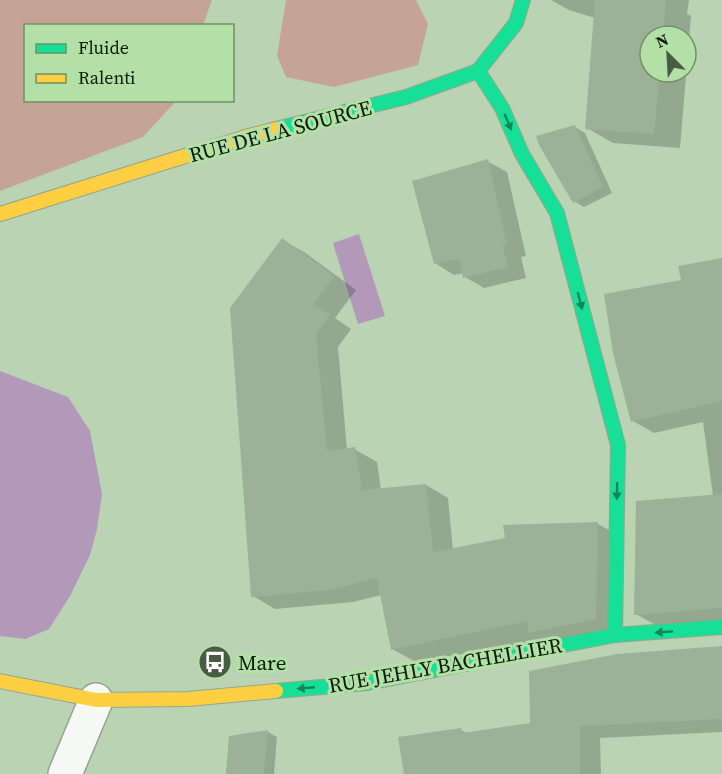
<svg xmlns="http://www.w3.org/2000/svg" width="722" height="774" viewBox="0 0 722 774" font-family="'Source Serif 4',serif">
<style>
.forest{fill:#c5a396}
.water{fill:#b298b9}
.shadow{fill:#0003;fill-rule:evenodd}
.building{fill:#9db098}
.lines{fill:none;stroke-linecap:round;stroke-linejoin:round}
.street-casing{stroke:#92a58d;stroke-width:36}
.fast-casing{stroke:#92a58d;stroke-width:16}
.slow-casing{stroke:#92a58d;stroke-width:16}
.street{stroke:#f5f8f4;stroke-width:33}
.fast{stroke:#16e098;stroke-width:14}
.slow{stroke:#ffcf43;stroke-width:14}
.oneway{fill:#118756}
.labels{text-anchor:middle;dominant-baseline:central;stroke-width:6;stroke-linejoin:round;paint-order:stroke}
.street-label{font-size:21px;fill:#0a1b06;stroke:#b3e0a6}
.poi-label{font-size:21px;fill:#0a1b06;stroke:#b3e0a6;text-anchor:start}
</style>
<rect width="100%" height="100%" fill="#bad3b3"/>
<g class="forest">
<polygon points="0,0 212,0 203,25 26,26 26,100 176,101 143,137 0,191"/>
<polygon points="286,0 416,0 428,24 418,65 334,87 286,77 277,56"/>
</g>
<g class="water">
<polygon points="359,234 385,316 358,324 333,243"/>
<polygon points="0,371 68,397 90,431 102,494 97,529 90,555 70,596 49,629 25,639 0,636"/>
</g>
<g class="shadow">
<path d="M551 0H689L687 14 691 16 680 148 613 143 587 128 595 18 569 10ZM650 36H686V72H650Z"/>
<polygon points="575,127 585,133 612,193 584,207 574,201"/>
<polygon points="487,161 507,172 526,256 521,257 526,278 484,288 465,277 464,273 454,275 435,263"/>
<polygon points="282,240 304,252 356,290 335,318 351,329 338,347 347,450 354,449 377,462 381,490 426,485 448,498 453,550 598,524 620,536 618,632 414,661 392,649 381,595 353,602 275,609 253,596"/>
<polygon points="722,259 722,621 657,626 636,614 713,496 703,422 654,433 633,421 683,281"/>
<polygon points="722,647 722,732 600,738 601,774 405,774 461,730 468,734 532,724"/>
<polygon points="268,732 277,737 274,774 227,774"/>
</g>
<g class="building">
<polygon points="595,0 666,0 663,36 650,36 650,72 660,72 654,134 585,129"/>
<polygon points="575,125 603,187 573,203 539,145 536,136"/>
<polygon points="488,159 507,245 503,246 508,267 463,278 459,259 434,264 412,181"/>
<polygon points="282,238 334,276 314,304 330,315 316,334 327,451 355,447 362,490 426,484 433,552 505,538 503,525 598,522 596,619 528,633 528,621 391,650 377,578 330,590 251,597 230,308"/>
<polygon points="722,258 722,401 631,422 613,353 604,294 681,280 678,266"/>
<polygon points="722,494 722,608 634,615 636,501"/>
<polygon points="722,646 722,719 580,726 580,774 404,774 398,737 461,728 462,733 530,723 529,671 617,654"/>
<polygon points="268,730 264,774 226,774 229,736"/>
</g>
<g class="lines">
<defs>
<polyline id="street" points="65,774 96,700"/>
<g id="fast">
<polyline points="478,71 502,108 522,154 557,213 618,445 615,635"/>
<polyline points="276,129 406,97 478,71 516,23 523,0"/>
<polyline points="276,691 367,683 615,635 722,627"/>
</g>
<g id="slow">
<polyline points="0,214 249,136 276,129"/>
<polyline points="0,681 96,700 188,699 276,691"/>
</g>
</defs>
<use href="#street" class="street-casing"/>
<use href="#fast" class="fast-casing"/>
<use href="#slow" class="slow-casing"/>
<use href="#street" class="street"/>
<use href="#fast" class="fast"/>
<use href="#slow" class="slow"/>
</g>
<defs><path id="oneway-solid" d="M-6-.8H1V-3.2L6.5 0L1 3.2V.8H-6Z" transform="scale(1.5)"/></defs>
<g class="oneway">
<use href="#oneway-solid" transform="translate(508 122) rotate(67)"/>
<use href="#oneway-solid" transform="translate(580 301) rotate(75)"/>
<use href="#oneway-solid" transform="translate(617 491) rotate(91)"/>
<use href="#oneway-solid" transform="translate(664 632) rotate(176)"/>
<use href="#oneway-solid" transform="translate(306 688) rotate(175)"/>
</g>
<defs>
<symbol id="bus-disc" viewBox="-11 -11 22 22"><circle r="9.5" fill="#485b43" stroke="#b3e0a6"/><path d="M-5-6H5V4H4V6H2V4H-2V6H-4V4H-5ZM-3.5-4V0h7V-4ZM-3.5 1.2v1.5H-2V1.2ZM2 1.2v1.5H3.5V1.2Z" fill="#fff"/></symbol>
</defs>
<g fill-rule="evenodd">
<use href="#bus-disc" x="196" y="643" width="38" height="38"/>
</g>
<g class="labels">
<g class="street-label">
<text transform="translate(280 131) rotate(-15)">RUE DE LA SOURCE</text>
<text transform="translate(445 665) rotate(-10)">RUE JEHLY BACHELLIER</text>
</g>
<g class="poi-label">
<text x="238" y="662">Mare</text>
</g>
</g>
<rect x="24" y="24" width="210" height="78" fill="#b3e0a6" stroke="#6f9166" stroke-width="1.5"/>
<rect x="36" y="44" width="30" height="9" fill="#16e098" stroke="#6f9166" stroke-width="1.5"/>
<text x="78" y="54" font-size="18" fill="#0a1b06">Fluide</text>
<rect x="36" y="74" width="30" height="9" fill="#ffcf43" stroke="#6f9166" stroke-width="1.5"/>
<text x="78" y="84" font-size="18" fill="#0a1b06">Ralenti</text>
<g transform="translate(668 54) rotate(336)"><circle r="28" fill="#b3e0a6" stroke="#6f9166" stroke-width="1.5"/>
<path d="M0-4.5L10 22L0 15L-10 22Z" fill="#485b43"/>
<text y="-9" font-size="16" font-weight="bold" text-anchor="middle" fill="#0a1b06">N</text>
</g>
</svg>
